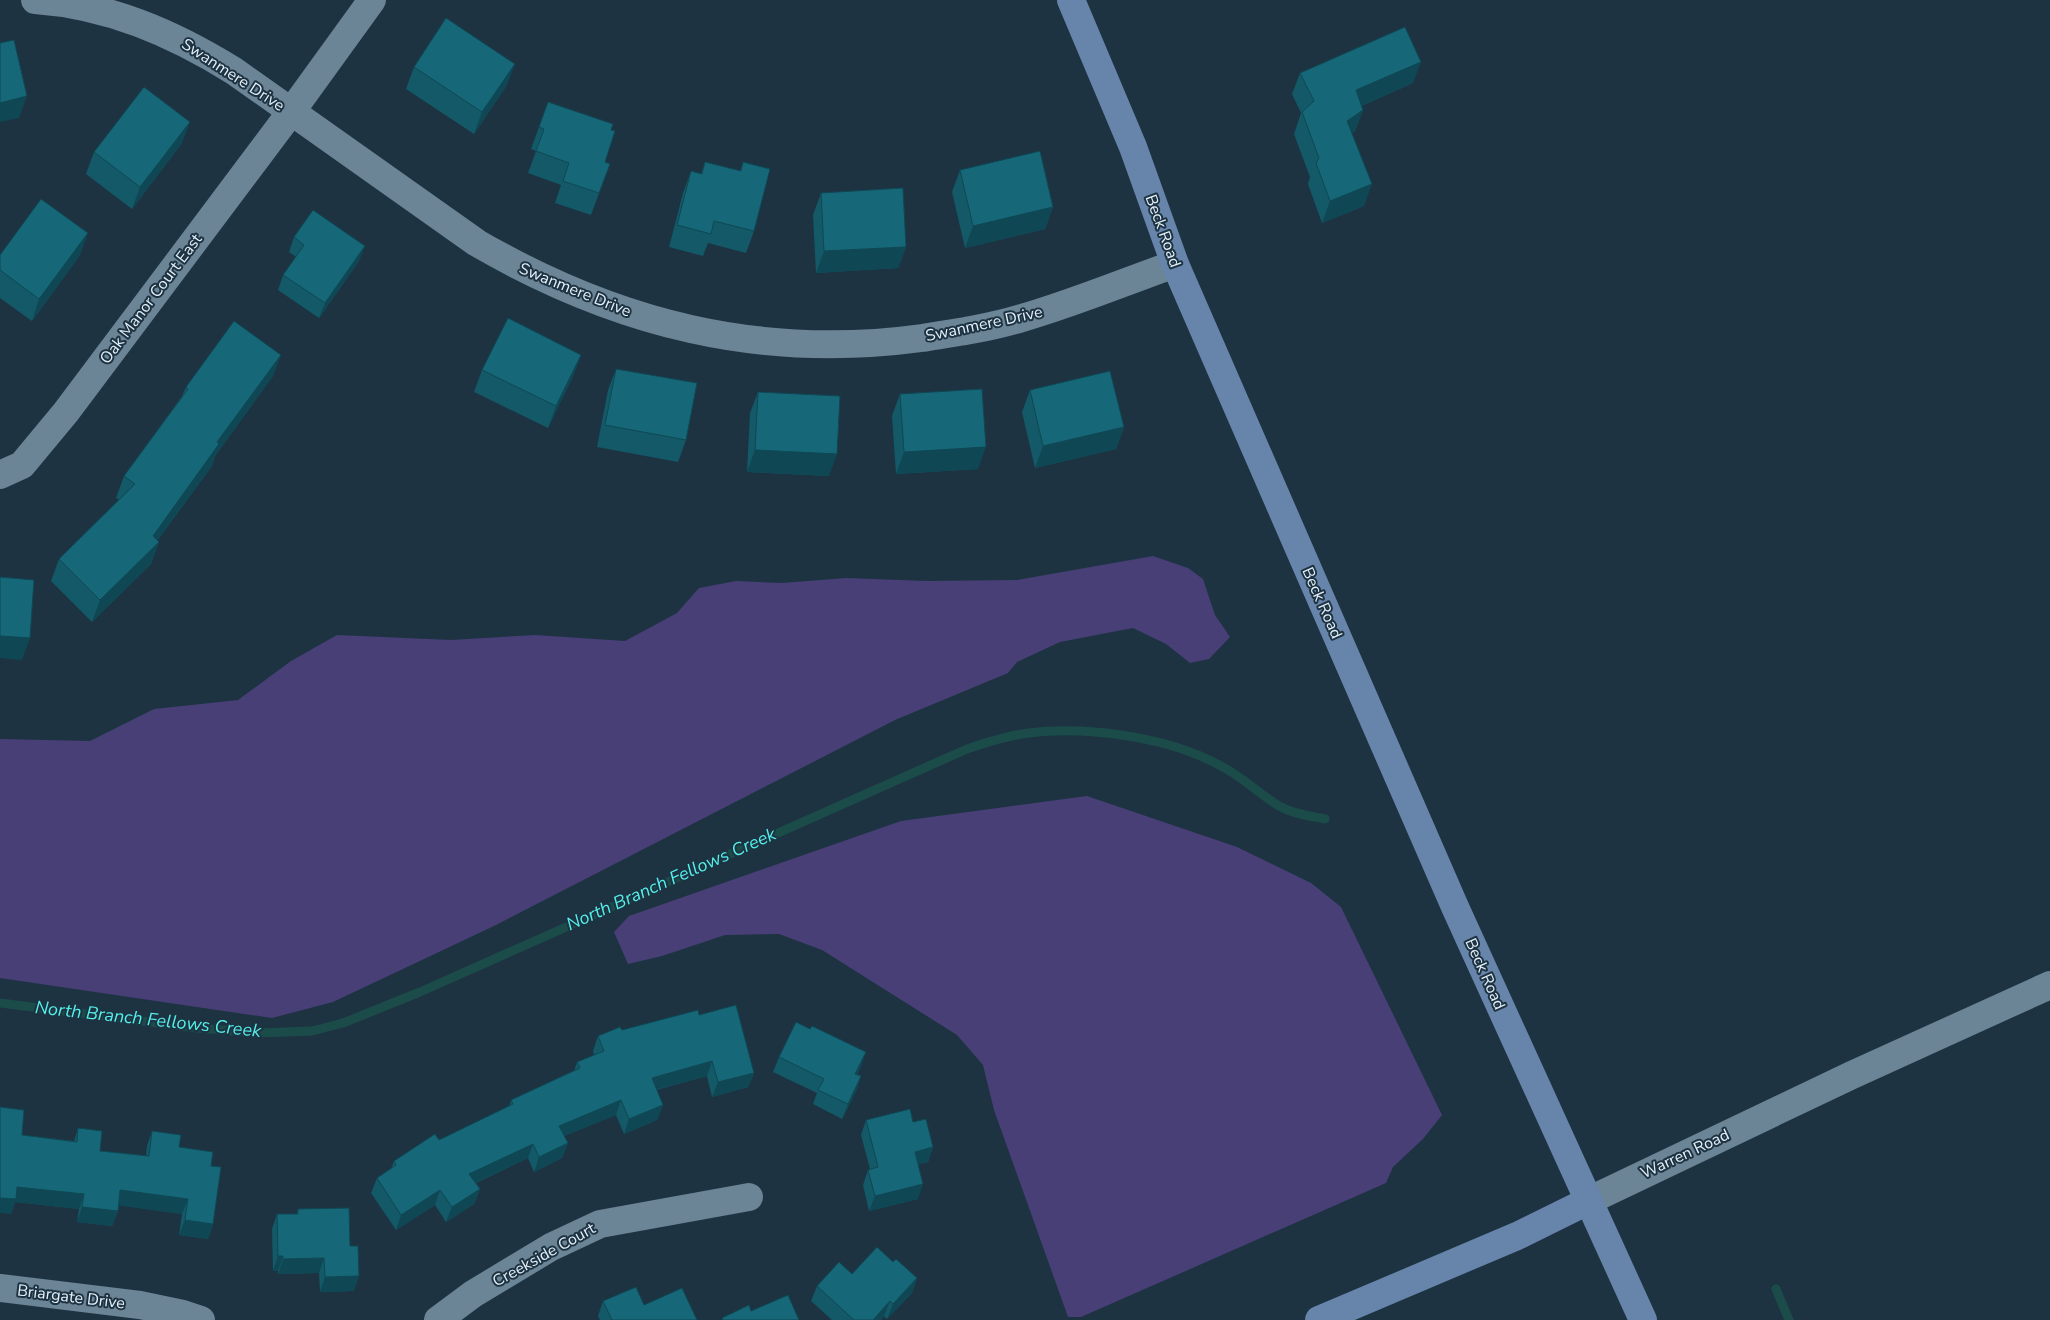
<svg xmlns="http://www.w3.org/2000/svg" width="2050" height="1320" viewBox="0 0 2050 1320" font-family="'Nunito Sans',sans-serif">
<style>
.green{fill:#473f76}
.lines{fill:none;stroke-linecap:round;stroke-linejoin:round}
.stream{stroke:#1b4c4a;stroke-width:9}
.minor{stroke:#6b8496;stroke-width:28}
.tertiary{stroke:#6b8496;stroke-width:28}
.secondary{stroke:#6784ab;stroke-width:28}
.wall{fill:#135967}
.shaded-wall{fill:#0f4854}
.building{fill:#166778;stroke:#0f4854}
.labels{text-anchor:middle;dominant-baseline:central;stroke-width:4;stroke-linejoin:round;paint-order:stroke}
.street-label{font-size:16px;fill:#e3f0fa;stroke:#1d3342}
.water-label{font-size:18px;font-style:italic;fill:#55eee9;stroke:#1d3342}
</style>
<rect width="100%" height="100%" fill="#1d3342"/>
<g class="green">
<polygon points="1153,556 1188,568 1203,579 1215,615 1230,637 1209,659 1190,663 1166,644 1133,628 1060,642 1017,662 1008,673 895,720 496,925 333,1002 272,1018 0,978 0,739 90,741 154,709 238,700 291,661 337,635 451,640 535,635 625,641 677,613 699,588 736,581 782,583 846,578 926,581 1017,580"/>
<polygon points="1087,796 1237,847 1311,883 1341,907 1442,1115 1423,1139 1393,1167 1386,1183 1081,1317 1068,1317 994,1110 983,1065 957,1035 822,950 779,934 725,935 662,956 628,964 614,932 629,916 901,821"/>
</g>
<g class="lines">
<g class="stream">
<path d="M0 1003 197 1028 259 1033 312 1031 343 1023 420 992 967 749C985 743 1003 737 1022 734 1082 725 1167 736 1221 766 1243 777 1260 795 1281 807 1293 814 1311 816 1325 819"/>
<polyline points="1776,1289 1789,1320"/>
</g>
<g class="minor">
<path d="M35 0C108 5 173 33 234 71L477 243C617 324 760 360 922 338 955 333 989 328 1022 318 1074 303 1124 282 1175 264"/>
<polyline points="0,475 22,465 66,412 291,112 372,0"/>
<polyline points="0,1288 140,1305 183,1314 201,1320"/>
<polyline points="438,1320 473,1294 551,1247 600,1224 749,1197"/>
</g>
<polyline class="tertiary" points="1588,1201 1852,1075 2050,985"/>
<g class="secondary">
<polyline points="1071,0 1133,147 1175,264 1455,907 1643,1320"/>
<polyline points="1319,1320 1517,1236 1588,1201"/>
</g>
</g>
<g class="wall">
<polygon points="414,67 507,85 474,134 406,89"/>
<polygon points="1300,73 1413,83 1361,106 1363,110 1355,131 1352,133 1364,206 1322,223 1308,184 1310,177 1294,134 1301,113 1292,94"/>
<polygon points="548,102 611,130 605,162 610,164 591,215 555,203 561,185 528,173 536,151 531,149"/>
<polygon points="182,143 132,209 86,174 94,152"/>
<polygon points="705,162 740,171 743,162 754,231 746,253 708,243 703,256 669,247 683,193 691,171 701,174"/>
<polygon points="960,170 1053,207 1045,229 965,248 952,192"/>
<polygon points="821,193 906,247 898,268 816,273 813,215"/>
<polygon points="294,237 359,261 319,318 278,290 283,275 296,257 289,252"/>
<polygon points="0,255 80,255 32,321 0,298"/>
<polygon points="581,355 573,376 548,428 474,392 482,370"/>
<polygon points="616,369 686,440 678,462 597,447 608,390"/>
<polygon points="273,376 215,456 212,466 157,541 159,542 151,564 92,622 51,581 59,559 119,500 116,498 124,476 182,396 186,387"/>
<polygon points="1030,390 1124,427 1116,449 1035,468 1022,412"/>
<polygon points="758,392 829,476 747,472 750,413"/>
<polygon points="900,394 978,469 896,474 892,416"/>
<polygon points="699,1015 754,1073 748,1087 712,1097 707,1076 656,1090 663,1105 657,1120 624,1134 616,1115 564,1136 568,1143 562,1158 534,1172 528,1158 476,1183 480,1189 474,1204 446,1222 435,1205 396,1230 371,1193 377,1178 391,1169 394,1161 509,1107 511,1100 574,1071 577,1062 594,1055 593,1051 598,1036 622,1030"/>
<polygon points="779,1057 861,1067 857,1074 861,1076 856,1091 842,1119 813,1104 817,1093 773,1072"/>
<polygon points="866,1120 913,1122 933,1147 928,1162 919,1164 918,1199 869,1211 863,1185 868,1170 870,1169 861,1135"/>
<polygon points="78,1128 100,1151 146,1156 147,1146 152,1131 211,1166 213,1224 208,1239 179,1235 182,1214 118,1205 118,1211 112,1226 77,1222 79,1209 15,1202 11,1214 22,1135 74,1141"/>
<polygon points="298,1209 350,1246 354,1291 320,1292 319,1273 278,1274 278,1271 273,1271 272,1229 277,1214 297,1214"/>
<polygon points="893,1262 917,1278 912,1293 887,1319 884,1316 881,1320 832,1320 811,1301 817,1286 852,1274"/>
<polygon points="603,1301 644,1305 697,1320 600,1320 598,1316"/>
</g>
<g class="shaded-wall">
<polygon points="1421,62 1413,83 1348,111 1356,90"/>
<polygon points="515,64 507,85 474,134 482,112"/>
<polygon points="27,96 19,118 0,122 0,103"/>
<polygon points="1363,110 1355,131 1339,143 1347,121"/>
<polygon points="190,122 182,143 132,209 140,187"/>
<polygon points="1372,184 1364,206 1322,223 1330,201"/>
<polygon points="1053,207 1045,229 965,248 973,226"/>
<polygon points="88,233 80,255 32,321 39,299"/>
<polygon points="365,246 359,261 319,318 325,303"/>
<polygon points="906,247 898,268 816,273 824,251"/>
<polygon points="281,355 273,376 215,456 212,466 150,550 159,542 151,564 92,622 100,600 153,536 217,442"/>
<polygon points="581,355 573,376 548,428 556,406"/>
<polygon points="1124,427 1116,449 1035,468 1043,446"/>
<polygon points="986,447 978,469 896,474 904,452"/>
<polygon points="755,450 837,454 829,476 747,472"/>
<polygon points="0,636 30,638 22,660 0,658"/>
<polygon points="866,1052 861,1067 850,1088 855,1074"/>
<polygon points="712,1061 707,1076 646,1092 652,1078"/>
<polygon points="754,1073 748,1087 712,1097 718,1082"/>
<polygon points="861,1076 856,1091 842,1119 848,1104"/>
<polygon points="621,1100 616,1115 554,1140 559,1126"/>
<polygon points="663,1105 657,1120 624,1134 629,1119"/>
<polygon points="568,1143 562,1158 534,1172 539,1157"/>
<polygon points="533,1144 528,1158 464,1188 469,1174"/>
<polygon points="933,1147 928,1162 910,1166 915,1152"/>
<polygon points="923,1184 918,1199 869,1211 875,1196"/>
<polygon points="17,1187 84,1194 79,1209 15,1202 11,1214 0,1213 0,1198"/>
<polygon points="480,1189 474,1204 446,1222 452,1207"/>
<polygon points="120,1190 188,1199 182,1214 115,1205"/>
<polygon points="440,1190 435,1205 396,1230 401,1215"/>
<polygon points="82,1207 118,1211 112,1226 77,1222"/>
<polygon points="185,1220 213,1224 208,1239 179,1235"/>
<polygon points="278,1256 283,1256 278,1271 273,1271"/>
<polygon points="324,1258 319,1273 278,1274 283,1259"/>
<polygon points="359,1276 354,1291 320,1292 325,1277"/>
<polygon points="917,1278 912,1293 887,1319 893,1304"/>
<polygon points="890,1301 884,1316 881,1320 873,1320"/>
</g>
<g class="building">
<polygon points="446,18 515,64 482,112 414,67"/>
<polygon points="1405,27 1421,62 1356,90 1363,110 1347,121 1372,184 1330,201 1316,163 1319,158 1302,112 1314,101 1300,73"/>
<polygon points="14,40 27,96 0,103 0,43"/>
<polygon points="144,87 190,122 140,187 94,152"/>
<polygon points="548,102 613,124 611,130 615,131 605,162 610,164 599,193 563,181 569,163 536,151 544,129 539,127"/>
<polygon points="1040,151 1053,207 973,226 960,170"/>
<polygon points="705,162 741,171 743,162 770,169 754,231 714,221 711,234 677,225 691,171 702,174"/>
<polygon points="903,188 906,247 824,251 821,193"/>
<polygon points="41,199 88,233 39,299 0,270 0,255"/>
<polygon points="313,210 365,246 325,303 283,275 304,245 294,237"/>
<polygon points="508,318 581,355 556,406 482,370"/>
<polygon points="234,321 281,355 217,442 219,444 153,536 159,542 100,600 59,559 135,484 124,476 188,389 186,387"/>
<polygon points="616,369 697,383 686,440 605,425"/>
<polygon points="1110,371 1124,427 1043,446 1030,390"/>
<polygon points="982,389 986,447 904,452 900,394"/>
<polygon points="758,392 840,396 837,454 755,450"/>
<polygon points="0,577 34,580 30,638 0,636"/>
<polygon points="736,1005 754,1073 718,1082 712,1061 652,1078 663,1105 629,1119 621,1100 559,1126 568,1143 539,1157 533,1144 469,1174 480,1189 452,1207 440,1190 401,1215 377,1178 396,1165 394,1161 435,1134 439,1140 513,1104 511,1100 580,1068 577,1062 604,1051 598,1036 620,1027 622,1030 698,1010 699,1015"/>
<polygon points="796,1022 810,1029 812,1026 866,1052 855,1074 861,1076 848,1104 818,1090 824,1079 779,1057"/>
<polygon points="0,1107 24,1110 22,1135 77,1142 78,1128 102,1131 100,1151 149,1156 152,1131 181,1135 179,1147 213,1152 211,1166 221,1167 213,1224 185,1220 188,1199 120,1190 118,1211 82,1207 84,1194 17,1187 16,1199 0,1198"/>
<polygon points="910,1109 913,1122 926,1119 933,1147 915,1152 923,1184 875,1196 868,1170 878,1167 866,1120"/>
<polygon points="349,1208 350,1246 358,1246 359,1276 325,1277 324,1258 283,1259 283,1256 278,1256 277,1214 298,1214 298,1209"/>
<polygon points="877,1247 893,1262 896,1259 917,1278 893,1304 890,1301 873,1320 854,1320 817,1286 839,1262 852,1274"/>
<polygon points="636,1287 644,1305 682,1288 697,1320 612,1320 603,1301"/>
<polygon points="788,1295 799,1320 723,1320 722,1318 749,1305 751,1311"/>
</g>
<g class="labels">
<g class="street-label">
<text transform="translate(233 75) rotate(33)">Swanmere Drive</text>
<text transform="translate(1163 231) rotate(70)">Beck Road</text>
<text transform="translate(575 290) rotate(22)">Swanmere Drive</text>
<text transform="translate(151 299) rotate(-53)">Oak Manor Court East</text>
<text transform="translate(984 324) rotate(-12)">Swanmere Drive</text>
<text transform="translate(1322 603) rotate(66)">Beck Road</text>
<text transform="translate(1485 974) rotate(66)">Beck Road</text>
<text transform="translate(1685 1154) rotate(-25)">Warren Road</text>
<text transform="translate(544 1255) rotate(-29)">Creekside Court</text>
<text transform="translate(71 1297) rotate(7)">Briargate Drive</text>
</g>
<g class="water-label">
<text transform="translate(671 879) rotate(-24)">North Branch Fellows Creek</text>
<text transform="translate(148 1019) rotate(6)">North Branch Fellows Creek</text>
</g>
</g>
</svg>
